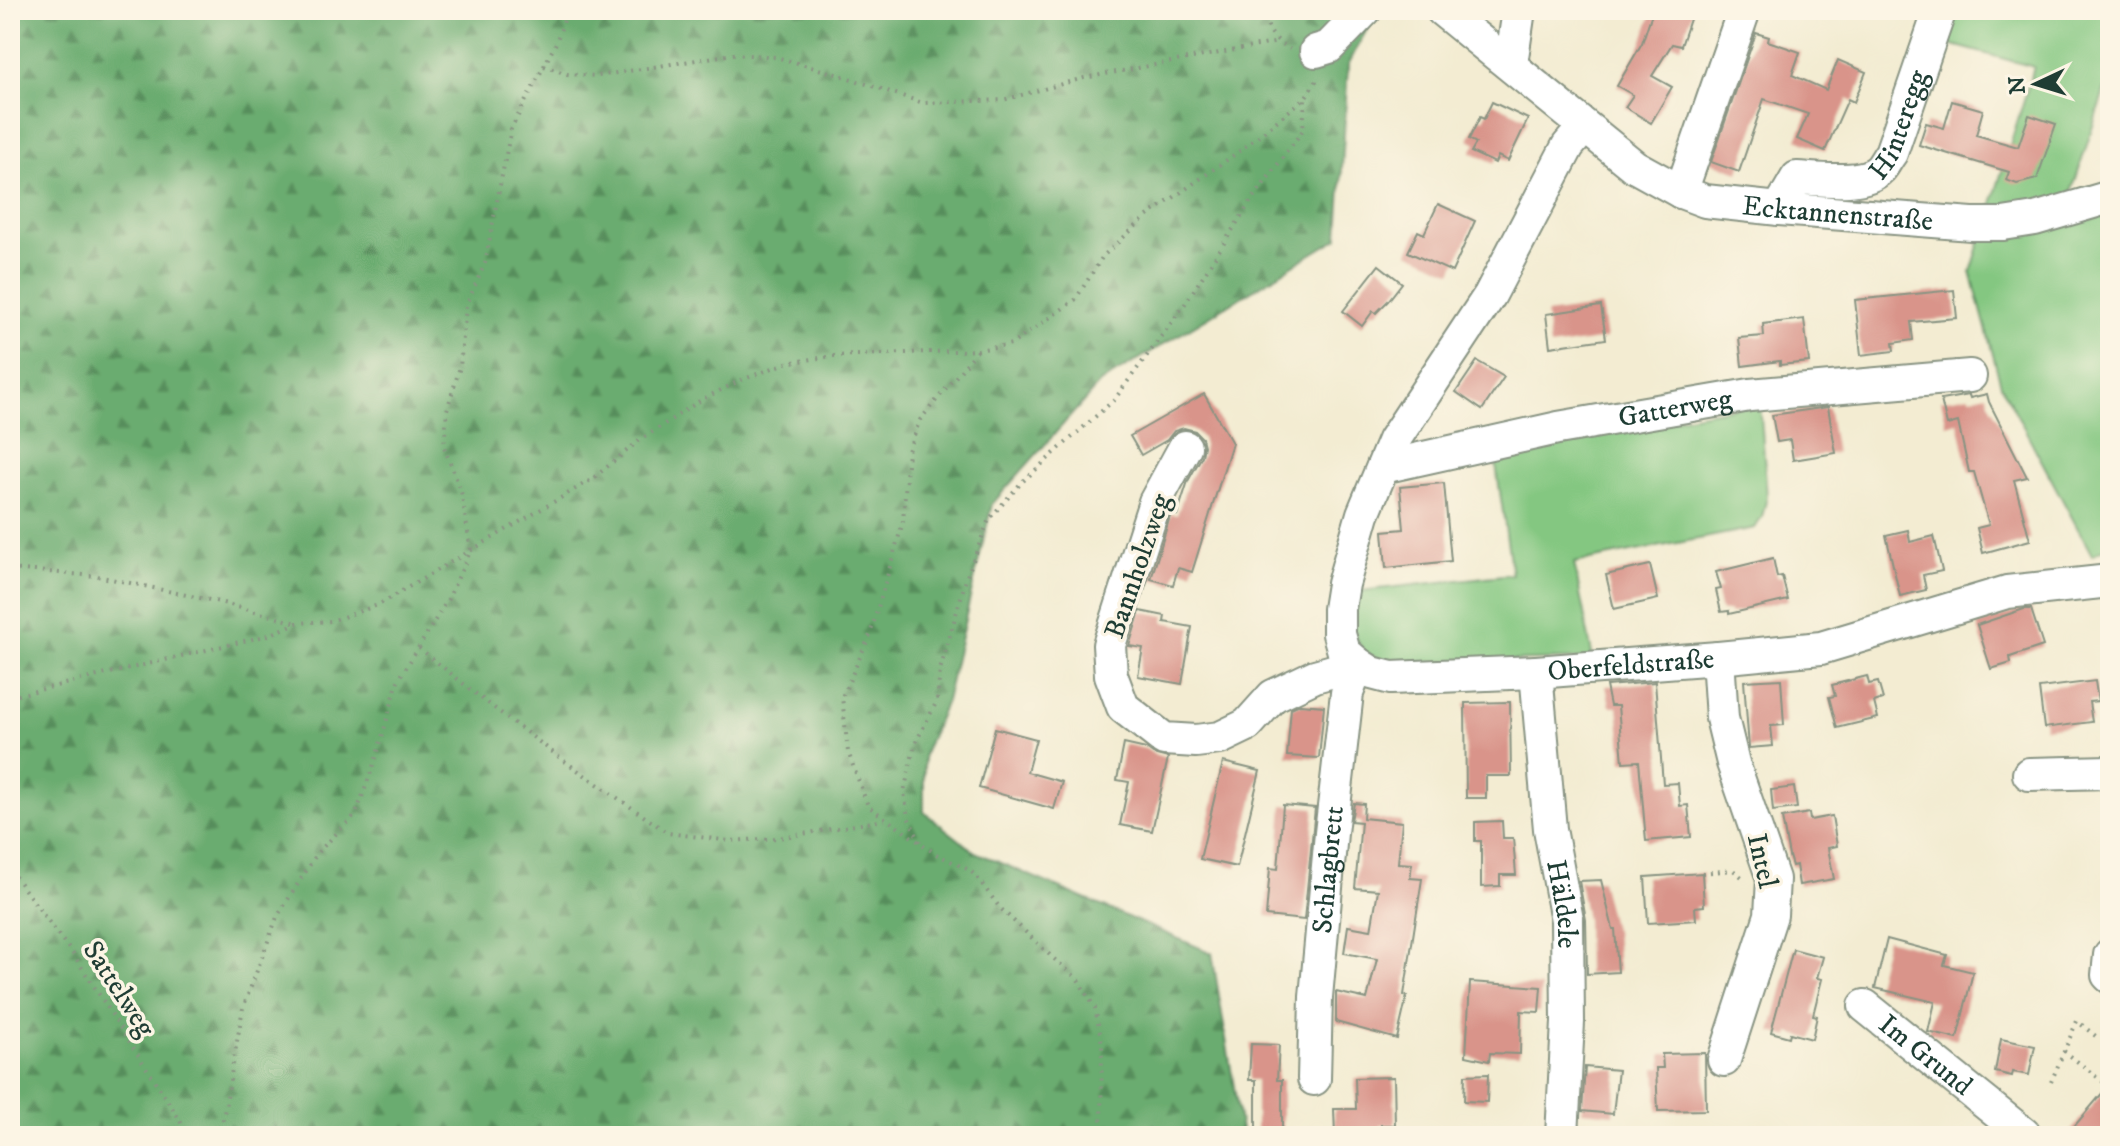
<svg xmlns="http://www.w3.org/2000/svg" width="2120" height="1146" viewBox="0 0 2120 1146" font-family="'IM FELL DW Pica',serif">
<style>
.green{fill:#84c781;stroke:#52825a;stroke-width:2}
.forest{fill:url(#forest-firs);stroke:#457452;stroke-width:2}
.building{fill:#d9948a}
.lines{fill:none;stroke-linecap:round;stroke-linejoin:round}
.minor-casing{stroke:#899483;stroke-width:36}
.path{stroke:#899483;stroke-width:4;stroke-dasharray:2 6;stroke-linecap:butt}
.minor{stroke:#fff;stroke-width:32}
.labels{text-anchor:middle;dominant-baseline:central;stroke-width:7;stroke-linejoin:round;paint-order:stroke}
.street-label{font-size:28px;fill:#1f3d34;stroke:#fcf5e5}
</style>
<defs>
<pattern id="forest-firs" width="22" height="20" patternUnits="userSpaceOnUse" patternTransform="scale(2)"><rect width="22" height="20" fill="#6bac6f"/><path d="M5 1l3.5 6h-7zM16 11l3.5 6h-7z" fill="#578d5c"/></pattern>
</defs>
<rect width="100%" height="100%" fill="#fcf5e5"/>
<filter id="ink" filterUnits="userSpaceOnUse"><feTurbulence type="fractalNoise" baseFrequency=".0125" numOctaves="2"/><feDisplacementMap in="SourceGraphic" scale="16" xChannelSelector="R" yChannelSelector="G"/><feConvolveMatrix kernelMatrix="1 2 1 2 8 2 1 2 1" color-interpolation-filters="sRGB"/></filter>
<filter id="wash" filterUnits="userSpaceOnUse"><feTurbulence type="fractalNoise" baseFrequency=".006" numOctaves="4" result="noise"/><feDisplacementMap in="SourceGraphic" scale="32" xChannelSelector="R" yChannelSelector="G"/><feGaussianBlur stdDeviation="1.8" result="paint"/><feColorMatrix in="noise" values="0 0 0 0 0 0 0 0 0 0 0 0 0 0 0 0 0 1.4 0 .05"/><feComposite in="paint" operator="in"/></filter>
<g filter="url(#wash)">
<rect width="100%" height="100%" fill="#f3ecd2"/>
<g class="green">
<polygon points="1954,10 2110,10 2110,73 2061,225 2110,215 2110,545 2092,555 2001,385 1971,272 2034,67 1942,42"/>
<polygon points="1760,403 1767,497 1762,517 1755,528 1574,563 1593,659 1388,663 1363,652 1353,631 1352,592 1512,574 1494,451"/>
</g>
<polygon class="forest" points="10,10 1377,10 1348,65 1338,238 1100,383 992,504 946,701 924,754 924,812 975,852 1212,953 1242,1136 10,1136"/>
<g id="blocks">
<g class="building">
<polygon points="1653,10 1693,10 1681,46 1672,44 1652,76 1672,87 1651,123 1625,107 1633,95 1617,86 1642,43"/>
<polygon points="1756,33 1769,37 1768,41 1800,52 1792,75 1826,90 1838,60 1866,72 1854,102 1848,99 1825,151 1797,139 1808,114 1764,99 1739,172 1711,162"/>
<polygon points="1952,101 1983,110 1976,135 2018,147 2029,115 2056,124 2037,179 2017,184 2006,180 2009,172 1919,145 1926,123 1944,128"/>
<polygon points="1492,102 1528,119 1508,161 1498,156 1495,163 1471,152 1476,143 1469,139 1480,117 1484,119"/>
<polygon points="1438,204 1475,221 1452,272 1408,252 1418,231 1424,234"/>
<polygon points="1379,265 1402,283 1388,301 1376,313 1373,311 1362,326 1343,311"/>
<polygon points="1954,290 1957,318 1911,322 1913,340 1893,343 1894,351 1861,355 1855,300"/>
<polygon points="1601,306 1606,339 1550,347 1546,314"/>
<polygon points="1804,319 1809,362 1780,365 1780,361 1742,366 1739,338 1764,336 1763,324"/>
<polygon points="1477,361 1504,377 1482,410 1456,392"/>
<polygon points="1204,394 1232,443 1192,572 1178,568 1173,585 1151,579 1171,513 1177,515 1188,481 1202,456 1204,446 1202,438 1195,431 1184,428 1174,431 1167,440 1141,455 1130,436"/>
<polygon points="1987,394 1989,402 2027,477 2014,480 2030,540 1983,553 1977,528 1989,525 1974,472 1969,472 1958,422 1947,425 1941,400 1969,395 1970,398"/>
<polygon points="1828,407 1836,453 1793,460 1790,440 1777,442 1772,415"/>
<polygon points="1444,483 1451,561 1386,568 1383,531 1404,529 1400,487"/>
<polygon points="1908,530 1910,542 1934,536 1942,571 1923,575 1926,590 1900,596 1886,535"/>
<polygon points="1773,558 1777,577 1782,576 1788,600 1729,614 1729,611 1721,612 1716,590 1721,589 1716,572"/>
<polygon points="1650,565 1658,599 1614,609 1606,575"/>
<polygon points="2024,609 2031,609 2043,646 2010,657 2011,663 1991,669 1977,625"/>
<polygon points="1140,611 1165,616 1164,622 1192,627 1182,684 1138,676 1143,648 1129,646"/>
<polygon points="1867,676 1869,684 1878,682 1883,699 1874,702 1878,718 1837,728 1829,697 1835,696 1832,685"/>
<polygon points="1781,679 1784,725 1771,726 1773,746 1749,748 1744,681"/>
<polygon points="2095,681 2098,701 2089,702 2092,722 2044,728 2039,688"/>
<polygon points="1655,682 1663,784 1678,783 1680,806 1688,805 1691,837 1646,841 1639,761 1623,762 1618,706 1610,706 1606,686"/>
<polygon points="1510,702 1511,776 1486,776 1486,798 1466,798 1465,703"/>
<polygon points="1300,704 1324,706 1319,758 1287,756 1291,708"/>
<polygon points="995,728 1036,739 1027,772 1062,782 1054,809 979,788"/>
<polygon points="1124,744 1146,749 1153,754 1168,758 1152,831 1120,825 1129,782 1117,780"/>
<polygon points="1223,762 1260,771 1237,867 1200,859"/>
<polygon points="1794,787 1797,808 1773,811 1771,790"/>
<polygon points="1354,803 1364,804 1363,818 1402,822 1398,863 1412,864 1410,878 1422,879 1404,995 1407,996 1397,1039 1336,1022 1336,992 1367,999 1377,959 1344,953 1348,926 1371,930 1378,890 1355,888 1361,822 1351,821"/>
<polygon points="1283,805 1315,808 1304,920 1266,916 1270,868 1278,869"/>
<polygon points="1809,813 1810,820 1832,816 1837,846 1828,848 1834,879 1799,885 1796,865 1792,866 1789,856 1782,818"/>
<polygon points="1502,821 1503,838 1513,838 1516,875 1500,875 1500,886 1481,887 1481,841 1475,841 1475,822"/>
<polygon points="1702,873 1704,906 1695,907 1696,920 1648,923 1645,877"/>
<polygon points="1601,880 1613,929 1615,929 1618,972 1587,974 1586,920 1579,881"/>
<polygon points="1887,939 1947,955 1944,965 1973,972 1957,1039 1928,1032 1935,1002 1875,988"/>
<polygon points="1793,949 1823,957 1817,978 1822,979 1813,1015 1817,1016 1812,1039 1790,1033 1789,1037 1771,1032"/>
<polygon points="1470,982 1541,987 1539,1012 1521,1011 1520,1054 1490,1053 1489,1061 1466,1056"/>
<polygon points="2001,1039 2035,1046 2029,1075 2013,1072 2012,1076 1995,1072"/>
<polygon points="1251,1044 1279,1045 1277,1080 1282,1080 1282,1131 1256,1132 1256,1080 1249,1080"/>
<polygon points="1705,1053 1706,1110 1658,1111 1656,1068 1663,1068 1662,1054"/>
<polygon points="1585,1067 1618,1070 1613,1114 1582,1111"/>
<polygon points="1488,1074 1487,1102 1464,1101 1465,1075"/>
<polygon points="1394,1077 1395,1125 1381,1125 1381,1134 1335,1135 1334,1109 1356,1109 1355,1078"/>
<polygon points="2110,1084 2110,1136 2066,1136"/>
</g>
</g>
</g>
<g filter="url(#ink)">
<use href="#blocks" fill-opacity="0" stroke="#899483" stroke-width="2"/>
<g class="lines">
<defs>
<g id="minor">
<path id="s1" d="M1442 10 1634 166 1681 192 1705 201 1779 209 1972 224H2003L2035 219 2110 197"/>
<polyline points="1316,51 1329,47 1365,10"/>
<polyline points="1511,64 1519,10"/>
<path id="s2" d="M1584 127 1568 146 1490 295 1394 440 1363 514 1343 584 1339 609V634L1344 652 1358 664 1372 673 1391 678 1536 672 1718 658 1821 648 2007 592 2110 581"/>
<polyline points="1681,192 1744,10"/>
<path id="s3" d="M1779 209 1797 178C1819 179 1864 186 1880 169 1884 165 1887 158 1891 153L1940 10"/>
<polyline points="1185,447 1155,502 1109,645 1111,675 1123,707 1164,739 1196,741 1220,738 1247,725 1273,696 1315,676 1358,664"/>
<path id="s4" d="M1383 467 1558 428 1750 395 1970 376"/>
<polyline points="1718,658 1722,718 1733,763 1773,879 1771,915 1724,1060"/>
<path id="s5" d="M1536 672 1550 829 1567 920 1568 1022 1562 1136"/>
<polyline points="2029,774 2110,772"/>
<polyline points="2110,955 2108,975 2110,977"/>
<path id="s6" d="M1865 1006 2024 1134"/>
<path id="s7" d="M1314 1079 1316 997 1331 833 1347 693 1358 664"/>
</g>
</defs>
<use href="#minor" class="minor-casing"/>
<g class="path">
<path d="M1269 10C1261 27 1276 41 1290 49"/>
<polyline points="544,66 567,74 598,76 733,54 776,57 843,76 923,103 1003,100 1084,78 1279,42"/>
<polyline points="977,351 920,420 908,451 903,522 870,635 842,697 848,752 868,806 936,854 969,870 976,876 1000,908 1053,958 1077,978 1095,1008 1102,1043 1101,1136"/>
<polyline points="10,569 97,576 219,602 297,623"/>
<polyline points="419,648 485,701 563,760 668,833 730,841 778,838 885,820"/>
<polyline points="10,697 269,635 297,623 331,621 378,605 591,480 640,440 701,400 739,381 786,363 833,356 978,350 1012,344 1075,300 1103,256 1146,217 1241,150 1305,98 1316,81 1316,77"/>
<polyline points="920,842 908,817 904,792 915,744 937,701 940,670 967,576 989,519 1022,482 1114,400 1183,307 1251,201 1303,130 1305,98"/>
<polyline points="10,870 75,957 180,1120 186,1136"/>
<polyline points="1702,873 1733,870 1743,878"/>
<polyline points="2064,1051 2110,1087"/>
<polyline points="2051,1082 2077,1021 2098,1038"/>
<polyline points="220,1136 243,1008 277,917 318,852 356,814 376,758 398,681 448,599 471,550 461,491 444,447 447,410 460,367 466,306 485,263 511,129 555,45 568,10"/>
</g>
<use href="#minor" class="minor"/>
</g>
</g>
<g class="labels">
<g class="street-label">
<text stroke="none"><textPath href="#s3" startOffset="170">Hinteregg</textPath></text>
<text stroke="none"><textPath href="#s1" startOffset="460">Ecktannenstraße</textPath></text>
<text stroke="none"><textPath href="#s4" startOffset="298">Gatterweg</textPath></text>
<text transform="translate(1138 566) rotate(-71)">Bannholzweg</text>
<text stroke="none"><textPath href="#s2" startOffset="884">Oberfeldstraße</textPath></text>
<text transform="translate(1762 861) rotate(77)">Intel</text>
<text stroke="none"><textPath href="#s7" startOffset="210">Schlagbrett</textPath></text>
<text stroke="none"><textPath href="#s5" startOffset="234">Häldele</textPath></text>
<text transform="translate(119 989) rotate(57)">Sattelweg</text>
<text stroke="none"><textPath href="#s6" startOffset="78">Im Grund</textPath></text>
</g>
</g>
<rect width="2120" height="1146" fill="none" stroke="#fcf5e5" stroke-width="40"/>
<g transform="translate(2036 84) rotate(266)" stroke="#fcf5e5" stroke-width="6" paint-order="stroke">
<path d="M0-6L14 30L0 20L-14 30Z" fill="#1f3d34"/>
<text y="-12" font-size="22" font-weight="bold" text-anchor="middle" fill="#1f3d34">N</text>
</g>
</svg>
